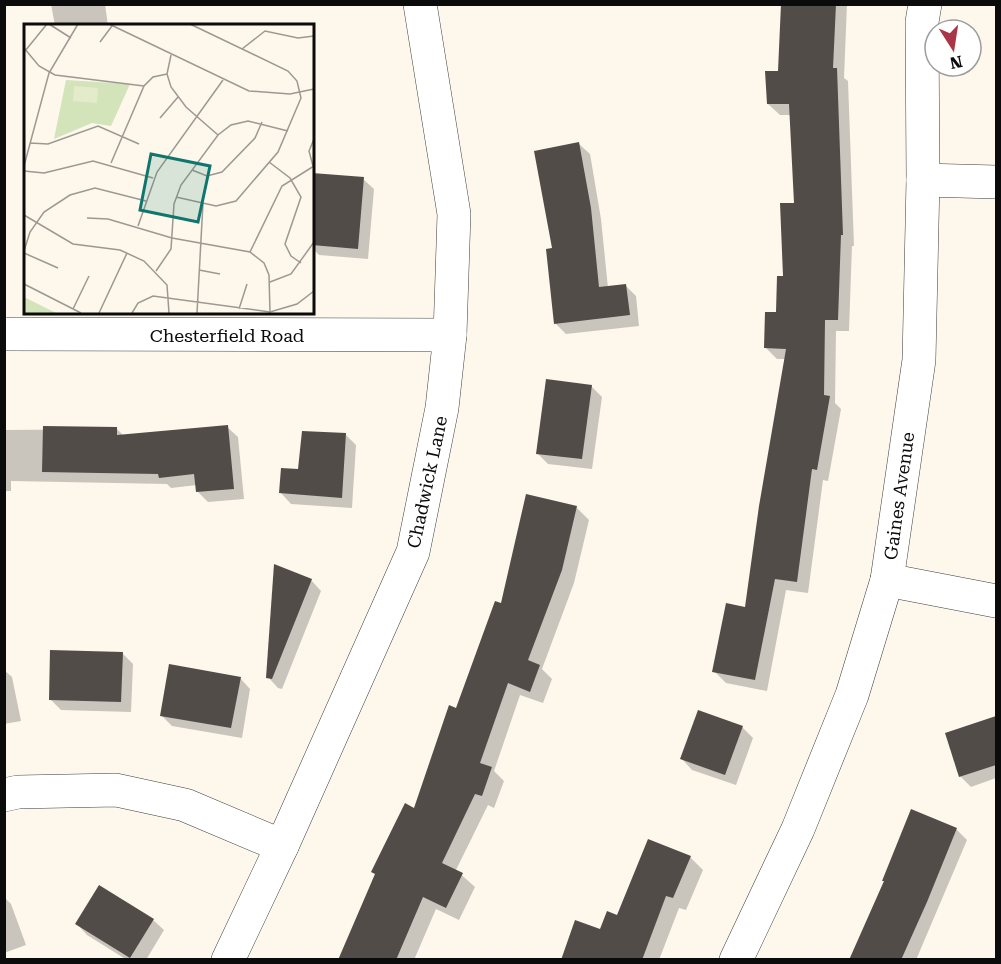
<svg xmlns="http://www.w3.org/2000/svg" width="1001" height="964" viewBox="0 0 1001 964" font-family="'Roboto Serif',serif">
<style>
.shadow{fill:#0003}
.building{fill:#524c49}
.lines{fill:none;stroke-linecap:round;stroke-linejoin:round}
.minor-casing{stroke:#3e3e3e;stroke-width:34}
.minor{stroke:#fff;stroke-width:33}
.labels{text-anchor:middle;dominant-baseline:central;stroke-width:6;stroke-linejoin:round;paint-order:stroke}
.street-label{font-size:18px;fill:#0b0b0b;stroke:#fff}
.inset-road{fill:none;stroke:#9c9992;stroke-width:1.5}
.view{fill:#0f766e;fill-opacity:0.15;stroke:#0f766e;stroke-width:3}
.inset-edge{fill:none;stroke:#0b0b0b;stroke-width:3}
</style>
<rect width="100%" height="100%" fill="#fdf7ec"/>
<g class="shadow">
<polygon points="51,4 105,4 108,26 55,26"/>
<polygon points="782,4 847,4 844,78 848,81 854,246 852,246 849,331 836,331 835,403 841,409 828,481 823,480 808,593 786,590 767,691 726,683 714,671 746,608 786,359 777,359 765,347 778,313 796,205 791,115 780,115 768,104 780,72"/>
<polygon points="579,144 590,154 601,219 608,288 626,286 636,296 639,326 566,334 556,324 553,249"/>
<polygon points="363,179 374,189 368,259 319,255 312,248 312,203"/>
<polygon points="591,386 602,397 592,469 548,464 537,453"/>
<polygon points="227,427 238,437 244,499 208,502 198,492 197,485 171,488 167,484 11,481 11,491 4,491 4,430 117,429 124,436"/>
<polygon points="346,435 356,445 352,508 291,504 281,493 300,470"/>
<polygon points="576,507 589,520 574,583 542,669 552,679 543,703 520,695 494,771 504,781 494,808 488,805 456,870 475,887 459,920 436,909 414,960 340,960 414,810 502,605"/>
<polygon points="311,580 321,591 282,689 278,688 268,677"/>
<polygon points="122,653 133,664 131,712 61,710 50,699"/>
<polygon points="4,670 12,677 21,721 4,724"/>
<polygon points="240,678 250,689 242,738 172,726 161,715"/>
<polygon points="996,718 996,778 971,787 960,776 946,734"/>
<polygon points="742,727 753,738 736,785 692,770 682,759"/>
<polygon points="956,829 967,840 916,960 851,960"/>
<polygon points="690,857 703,870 686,910 679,908 659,960 562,960 601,931"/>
<polygon points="4,897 11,904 26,945 4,953"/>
<polygon points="153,920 164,930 146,960 127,960 87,935 77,924"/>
</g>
<g class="building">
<polygon points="781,4 836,4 833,68 837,68 843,235 841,235 838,320 825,320 824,395 830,396 817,470 812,469 797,582 775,579 755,680 712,672 726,603 745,607 759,506 786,349 764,348 765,312 776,312 777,276 783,276 780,203 794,203 789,104 767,104 765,71 778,71"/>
<polygon points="579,142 591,208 599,287 626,284 630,315 554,324 546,249 552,248 534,151"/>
<polygon points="312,173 364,177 358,249 312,245"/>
<polygon points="546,379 592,385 582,459 536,454"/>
<polygon points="228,425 234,489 196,492 194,474 159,478 158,474 42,472 43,426 117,427 117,435"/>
<polygon points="302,431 346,433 342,498 279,493 281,468 298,469"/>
<polygon points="526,494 577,506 562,570 528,660 540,665 530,692 508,683 480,763 492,767 482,796 475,794 442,863 463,873 446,908 423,897 396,960 338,960 375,874 371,872 405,803 414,808 449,705 456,708 495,601 501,603"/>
<polygon points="274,564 312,579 272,679 266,678"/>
<polygon points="50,650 123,652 121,702 49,700"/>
<polygon points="169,664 241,677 231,728 160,716"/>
<polygon points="698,710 743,726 725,775 680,759"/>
<polygon points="996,716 996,765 959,777 945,733"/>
<polygon points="911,809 957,828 927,902 901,960 849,960 884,881 882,881"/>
<polygon points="648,839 691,856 673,898 666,896 642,960 561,960 575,920 600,929 607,911 617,915"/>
<polygon points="99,885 154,919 130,958 75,924"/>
</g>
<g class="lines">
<defs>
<g id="minor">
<polyline points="923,180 996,182"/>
<polyline points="4,334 450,335"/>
<polyline points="887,580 996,601"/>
<polyline points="4,795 18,792 116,790 185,805 282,846"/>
<polyline points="228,960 282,846 413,552 442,408 450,335 454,214 420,4"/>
<polyline points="736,960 798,829 852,695 887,580 919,360 923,180 922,22 925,4"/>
</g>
</defs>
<use href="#minor" class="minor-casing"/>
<use href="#minor" class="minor"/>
</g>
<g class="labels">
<g class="street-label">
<text x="227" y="335">Chesterfield Road</text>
<text transform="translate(427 482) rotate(-78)">Chadwick Lane</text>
<text transform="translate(899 496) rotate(-82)">Gaines Avenue</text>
</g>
</g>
<g transform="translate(24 24)">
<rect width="290" height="290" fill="#fdf7ec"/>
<path d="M42 56 106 60 87 102 68 99 30 115ZM0 273 32 289H0Z" fill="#d3e3ba"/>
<path d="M50 62 74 64 73 79 49 77Z" fill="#e3ebca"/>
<path class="inset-road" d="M25 0 47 14M85 0 225 67 266 70 290 65M76 18 88 2M0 24 15 42 31 51 120 62M218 25 241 7 274 14 290 12M1 27 23 0M147 31 143 50 147 63 162 83 194 111M136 94 154 73M6 119 24 120 74 102 115 120M245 138 266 154 277 173 261 220 267 232 277 239M87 139 120 62 129 53 143 50M0 142 25 49 54 0M289 142 285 127 290 115M168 146 183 152 198 148 231 114 238 98M0 147 20 149 69 137 129 154M152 173 192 182 212 177 254 128 277 74 273 57 264 47 166 0M0 191 49 220 96 226 120 237 143 261 145 289M63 194 84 195 148 214 226 228 240 239 245 251 246 289M114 202 133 148 199 56M0 227 6 208 20 188 46 171 71 164 122 177M226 228 258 162 290 142M0 229 34 244M175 246 196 250M132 247 147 225 150 180 157 161 194 111 207 101 224 97 264 107M246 258 267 250 290 218M0 260 57 289M49 285 65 252M215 285 223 260M75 289 103 229M108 289 114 279 129 272 246 288 273 280 290 267M173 289 179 179"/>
<path class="view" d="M127 130 186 142 174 198 116 186Z"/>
<rect width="290" height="290" class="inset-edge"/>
</g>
<rect width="1001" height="964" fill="none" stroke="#0b0b0b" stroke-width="12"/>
<g transform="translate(953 48) rotate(168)"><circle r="28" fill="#ffffff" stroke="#9d9d9d" stroke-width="1.5"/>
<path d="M0-4.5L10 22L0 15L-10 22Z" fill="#aa3547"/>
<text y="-9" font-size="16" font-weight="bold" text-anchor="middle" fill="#0b0b0b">N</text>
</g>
</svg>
